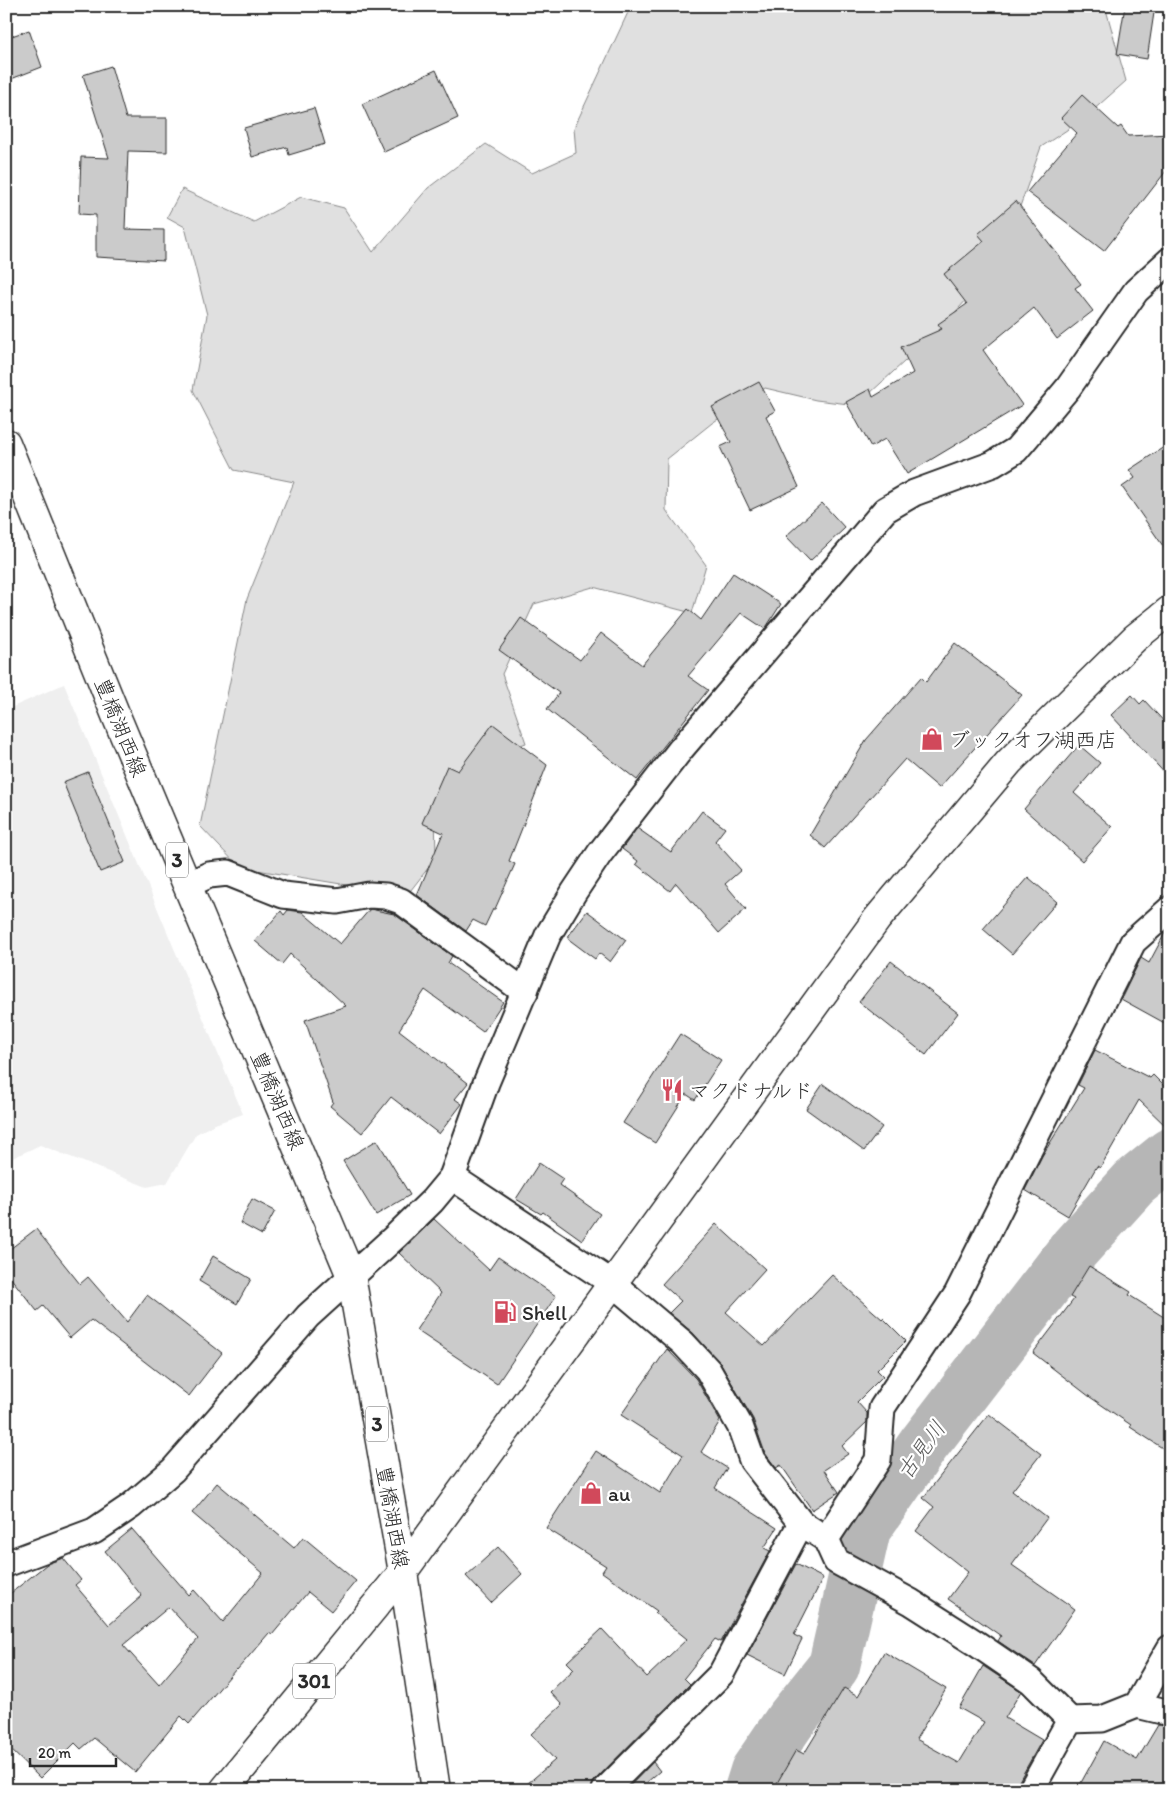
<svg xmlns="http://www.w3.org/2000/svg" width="1176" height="1796" viewBox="0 0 1176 1796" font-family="Itim,'Klee One',sans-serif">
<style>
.built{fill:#efefef}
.green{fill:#e0e0e0;stroke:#868686}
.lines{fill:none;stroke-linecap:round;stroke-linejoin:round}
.river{stroke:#b6b6b6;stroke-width:52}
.building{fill:#cbcbcb;stroke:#2b2b2b;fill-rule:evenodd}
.minor-casing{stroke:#2b2b2b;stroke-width:29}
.tertiary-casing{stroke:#2b2b2b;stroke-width:31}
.primary-casing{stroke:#2b2b2b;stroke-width:31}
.trunk-casing{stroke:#2b2b2b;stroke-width:31}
.minor{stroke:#fff;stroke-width:25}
.tertiary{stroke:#fff;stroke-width:28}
.primary{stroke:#fff;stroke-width:28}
.trunk{stroke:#fff;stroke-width:28}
.labels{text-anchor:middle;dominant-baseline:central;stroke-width:4.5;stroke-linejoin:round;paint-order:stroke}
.shield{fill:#fff;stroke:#6b6b6b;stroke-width:1}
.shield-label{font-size:20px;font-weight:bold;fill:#2b2b2b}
.street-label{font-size:21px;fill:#2b2b2b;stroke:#fff}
.poi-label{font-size:21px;fill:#2b2b2b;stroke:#fff;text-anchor:start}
.water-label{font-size:22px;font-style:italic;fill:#5c5c5c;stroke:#fff}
</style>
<rect width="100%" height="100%" fill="#fff"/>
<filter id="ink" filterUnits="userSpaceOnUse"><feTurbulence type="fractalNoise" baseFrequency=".02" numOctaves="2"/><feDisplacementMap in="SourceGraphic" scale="10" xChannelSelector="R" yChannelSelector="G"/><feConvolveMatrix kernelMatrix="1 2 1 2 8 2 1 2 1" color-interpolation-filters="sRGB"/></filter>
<g filter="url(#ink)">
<polygon class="built" points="64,684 243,1114 215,1124 196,1134 167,1183 147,1187 40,1145 6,1161 6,710"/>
<polygon class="green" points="631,6 1105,6 1126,81 1082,120 1041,147 1011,232 977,288 941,328 857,405 816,400 765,388 712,423 667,459 666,510 706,565 692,613 593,587 534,604 502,674 526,743 468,764 435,811 436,858 407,895 239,867 200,826 247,599 294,482 234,470 193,390 207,315 185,227 167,217 182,189 254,222 301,197 344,208 373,252 428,188 486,144 532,173 576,153 574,128"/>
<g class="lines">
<polyline class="river" points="750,1790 756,1771 790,1721 834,1666 865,1529 924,1444 1075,1248 1134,1183 1170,1154"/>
</g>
<g class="building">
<polygon points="1125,6 1155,6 1147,59 1117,54"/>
<polygon points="29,30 42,67 6,81 6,38"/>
<polygon points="111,66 126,118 167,118 167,152 128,151 125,229 164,230 164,261 96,257 96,215 79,214 81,157 109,158 83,75"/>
<polygon points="436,70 458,118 384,152 362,104"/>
<polygon points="1082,95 1118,128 1121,126 1128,136 1170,134 1170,166 1104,251 1027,192 1077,133 1061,118"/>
<polygon points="314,108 325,144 289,155 287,147 252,157 244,128"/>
<polygon points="1016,201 1081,284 1075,288 1093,311 1057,339 1034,308 983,350 1022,405 907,474 885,439 871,447 846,402 870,389 873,397 913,373 901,347 942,329 938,324 967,304 944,274 984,241 978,234"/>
<polygon points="759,382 775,411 766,416 799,487 750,510 720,447 731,442 712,407"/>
<polygon points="1170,443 1170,556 1122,487 1135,478 1129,470"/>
<polygon points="822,503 845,528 810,561 786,536"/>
<polygon points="733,573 781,604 765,629 741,613 688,676 708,690 637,780 547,709 559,693 499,650 521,618 580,660 601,633 642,665 688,609 701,620"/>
<polygon points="955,643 1022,695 939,788 905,759 825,848 810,835 866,740 921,677 926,682"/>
<polygon points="1132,695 1140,704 1144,700 1170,728 1170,779 1111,715"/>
<polygon points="493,724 547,765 509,861 515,864 495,909 493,909 485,926 473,920 466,931 417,895 443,833 422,823 447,766 458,771"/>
<polygon points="1079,745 1100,763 1074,793 1112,827 1082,861 1024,809"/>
<polygon points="88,772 125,862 100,872 63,782"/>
<polygon points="702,811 725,828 715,841 741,870 725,884 746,909 719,933 676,883 670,891 636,864 638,861 622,849 637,828 671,852"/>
<polygon points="1028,877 1057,902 1012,954 983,929"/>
<polygon points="370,909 394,914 452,956 448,963 503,1002 483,1032 425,990 399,1030 468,1083 455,1099 462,1104 439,1134 391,1097 362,1133 330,1106 333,1102 305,1020 346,1006 290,954 282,964 255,941 281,911 284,915 288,910 302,912 340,944"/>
<polygon points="587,911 626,940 610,962 599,953 595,959 567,938"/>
<polygon points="1170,928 1170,1026 1121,999 1141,958 1149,963 1165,933"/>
<polygon points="891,961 958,1013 926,1055 859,1002"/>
<polygon points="680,1034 721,1060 695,1100 686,1094 655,1143 623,1123"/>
<polygon points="1095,1050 1150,1078 1153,1075 1170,1092 1170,1130 1139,1100 1100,1168 1097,1166 1068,1216 1025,1190 1042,1156 1084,1088 1078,1085"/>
<polygon points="823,1084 882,1127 864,1151 806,1109"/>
<polygon points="377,1140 410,1195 376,1215 343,1161"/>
<polygon points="539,1163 563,1179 559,1185 600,1214 582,1240 543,1212 541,1214 516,1199"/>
<polygon points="252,1199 275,1211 262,1235 240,1223"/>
<polygon points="434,1219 489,1270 498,1257 556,1296 497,1384 416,1330 441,1293 399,1253"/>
<polygon points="716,1224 765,1269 726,1312 764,1346 832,1275 882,1319 883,1318 906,1341 877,1370 883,1376 857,1402 867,1413 867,1422 842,1446 848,1454 824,1470 839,1492 812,1510 781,1465 776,1468 765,1453 753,1419 720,1363 693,1333 669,1313 681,1301 662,1284"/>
<polygon points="36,1229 80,1284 88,1277 127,1322 147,1295 222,1353 189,1396 91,1320 70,1338 43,1306 37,1311 6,1272 6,1252"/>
<polygon points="213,1256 251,1279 237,1304 199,1281"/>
<polygon points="1089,1266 1131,1292 1129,1295 1170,1321 1170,1453 1130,1427 1131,1425 1090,1397 1033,1353 1074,1299 1070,1297"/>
<polygon points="667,1349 696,1379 720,1421 701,1452 727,1468 715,1488 777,1528 764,1548 770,1551 721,1642 715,1639 684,1678 690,1684 595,1780 591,1790 520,1790 555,1760 531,1734 562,1705 550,1692 574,1669 567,1662 602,1629 647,1677 687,1639 655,1613 657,1611 602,1572 606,1566 546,1528 596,1451 660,1493 683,1455 621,1415"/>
<polygon points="989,1414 1041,1454 1012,1491 1047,1518 1012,1565 1075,1609 1035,1666 998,1641 1001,1636 948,1599 968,1572 916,1531 934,1507 923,1498"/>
<path d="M217 1483 294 1548 303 1537 356 1581 331 1611 308 1592 272 1635 269 1633 237 1670 236 1669 189 1724 181 1716 135 1772 94 1738 81 1749 75 1743 40 1778 6 1745V1597L47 1564 63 1558 81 1580 75 1585 109 1625 142 1596 105 1551 132 1529 189 1595 194 1590 223 1622 263 1573 192 1513ZM169 1607 198 1639 159 1685 123 1645Z"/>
<polygon points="498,1547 522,1574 491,1603 466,1576"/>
<polygon points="796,1564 823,1578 794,1635 802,1639 785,1674 747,1655"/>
<polygon points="884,1652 946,1689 916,1739 959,1763 984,1722 959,1708 983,1666 1021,1691 1005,1718 1042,1740 1014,1790 773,1790 796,1750 804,1754 844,1688 858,1696"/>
<polygon points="1158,1725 1170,1727 1170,1771 1159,1790 1077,1790 1104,1741 1137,1760"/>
<polygon points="653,1762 660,1771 638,1790 626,1790"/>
</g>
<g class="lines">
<defs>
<g id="minor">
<polyline points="187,885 209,875 228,873 283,895 337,901 369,895 386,896 401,901 525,992"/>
<polyline points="452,1177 612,1283 683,1343 708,1370 740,1426 752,1460 801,1523 826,1539 836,1561 911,1602 977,1644 1031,1681 1070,1720 1102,1719 1137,1705 1170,1648"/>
<polyline points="826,1539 878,1460 882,1408 957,1294 1133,942 1170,909"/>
<polyline points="6,1564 94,1531 131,1506 173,1470 308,1316 396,1236 432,1201 452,1177 486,1083 548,935 574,892 600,853 681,749 885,510 914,493 993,464 1016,450 1068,388 1136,291 1170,260"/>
<polyline points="1137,1705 1170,1713"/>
<polyline points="605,1790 721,1674 801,1523"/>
<polyline points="1031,1790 1070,1720"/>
</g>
<polyline id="tertiary" points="403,1572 877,919 1009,762 1135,638 1170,610"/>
<polyline id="primary" points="6,443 117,718 351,1276 403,1572 436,1790"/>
<polyline id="trunk" points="224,1790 403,1572"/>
</defs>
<use href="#minor" class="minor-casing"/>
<use href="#tertiary" class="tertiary-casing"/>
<use href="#primary" class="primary-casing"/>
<use href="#trunk" class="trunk-casing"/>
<use href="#minor" class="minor"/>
<use href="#tertiary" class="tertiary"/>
<use href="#primary" class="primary"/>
<use href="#trunk" class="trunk"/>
</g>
</g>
<defs>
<symbol id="shop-bare" viewBox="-9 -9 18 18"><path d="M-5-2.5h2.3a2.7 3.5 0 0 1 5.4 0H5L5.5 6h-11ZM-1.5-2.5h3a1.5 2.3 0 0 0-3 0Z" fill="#d1495b" stroke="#fff" stroke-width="2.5" paint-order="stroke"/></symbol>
<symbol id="restaurant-bare" viewBox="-9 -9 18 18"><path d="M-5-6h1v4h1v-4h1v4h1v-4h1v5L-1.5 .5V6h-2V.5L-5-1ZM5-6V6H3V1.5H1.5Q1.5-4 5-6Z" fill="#d1495b" stroke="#fff" stroke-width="2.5" paint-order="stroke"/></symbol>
<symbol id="fuel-bare" viewBox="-9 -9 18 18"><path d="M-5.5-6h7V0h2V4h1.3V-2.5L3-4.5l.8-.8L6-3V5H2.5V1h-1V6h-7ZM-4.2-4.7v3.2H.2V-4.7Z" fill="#d1495b" stroke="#fff" stroke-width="2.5" paint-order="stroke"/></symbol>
</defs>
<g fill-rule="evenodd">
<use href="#shop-bare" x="916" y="723" width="32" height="32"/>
<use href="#restaurant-bare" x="656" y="1074" width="32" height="32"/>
<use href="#fuel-bare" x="489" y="1296" width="32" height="32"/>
<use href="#shop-bare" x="575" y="1477" width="32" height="32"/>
</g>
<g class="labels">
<g class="shield">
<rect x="166" y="842.5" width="22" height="35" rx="4"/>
<rect x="366" y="1406.5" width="22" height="35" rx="4"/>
<rect x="293" y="1663.5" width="42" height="35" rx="4"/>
</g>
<g class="shield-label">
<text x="177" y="860">3</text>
<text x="377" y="1424">3</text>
<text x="314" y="1681">301</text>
</g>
<g class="street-label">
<text transform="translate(121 727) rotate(68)">豊橋湖西線</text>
<text transform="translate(278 1100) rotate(67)">豊橋湖西線</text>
<text transform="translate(393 1517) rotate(80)">豊橋湖西線</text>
</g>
<g class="poi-label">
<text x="949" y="739">ブックオフ湖西店</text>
<text x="689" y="1090">マクドナルド</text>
<text x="522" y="1312">Shell</text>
<text x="608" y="1493">au</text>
</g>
<g class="water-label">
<text transform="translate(921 1450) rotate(-54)">古見川</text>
</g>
</g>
<rect width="1176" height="1796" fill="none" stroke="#fff" stroke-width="25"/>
<rect x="12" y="12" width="1151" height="1771" fill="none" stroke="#2b2b2b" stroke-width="2" filter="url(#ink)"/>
<path d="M30 1758v8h86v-8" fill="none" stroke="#2b2b2b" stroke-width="2.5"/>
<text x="38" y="1758" font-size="15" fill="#2b2b2b" stroke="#ffffff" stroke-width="4" paint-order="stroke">20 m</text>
</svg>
